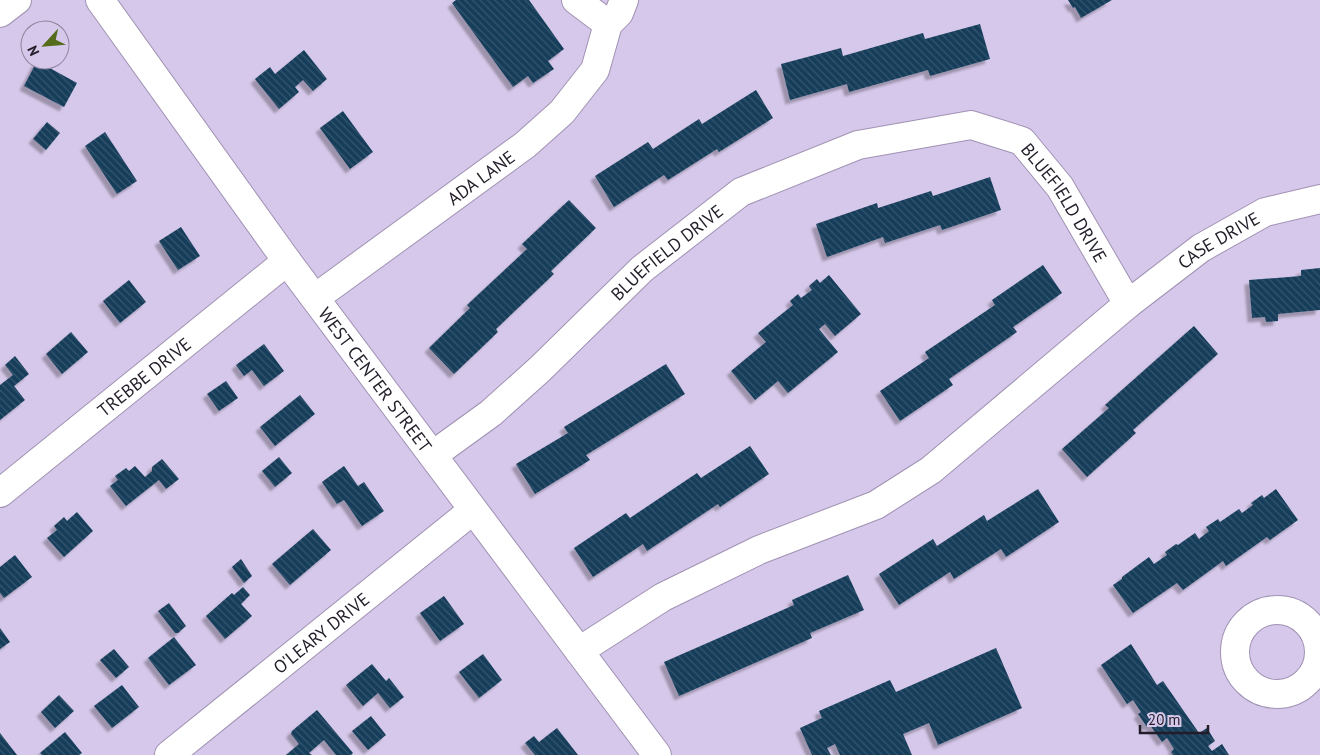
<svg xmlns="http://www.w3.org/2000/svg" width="1320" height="755" viewBox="0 0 1320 755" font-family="'PT Sans',sans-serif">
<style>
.building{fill:url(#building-back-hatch);filter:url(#shadow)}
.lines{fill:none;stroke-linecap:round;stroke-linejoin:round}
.minor-casing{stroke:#a092b3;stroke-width:30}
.major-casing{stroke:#a092b3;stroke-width:30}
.minor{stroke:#fff;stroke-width:28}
.major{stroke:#fff;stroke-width:28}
.labels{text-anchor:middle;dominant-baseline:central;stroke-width:5;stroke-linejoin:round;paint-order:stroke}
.street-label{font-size:18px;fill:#221d29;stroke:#d6c8ea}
</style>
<defs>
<pattern id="building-back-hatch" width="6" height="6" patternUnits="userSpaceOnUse" patternTransform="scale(1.25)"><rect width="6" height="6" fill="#163d5a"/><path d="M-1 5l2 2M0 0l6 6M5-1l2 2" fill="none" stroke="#37566e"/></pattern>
<filter id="shadow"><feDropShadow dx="-4.5" dy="4.5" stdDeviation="1" flood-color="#0004"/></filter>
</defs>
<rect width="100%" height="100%" fill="#d6c8ea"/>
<g class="building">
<polygon points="456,0 529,0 564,49 548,61 554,69 533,83 528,76 513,87 452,3"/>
<polygon points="1068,0 1112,0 1081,18 1075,7 1073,8"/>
<polygon points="980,24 990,59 930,76 928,70 849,92 847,84 790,100 781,64 841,48 843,56 923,33 925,39"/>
<polygon points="304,50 327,79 313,91 303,80 295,87 299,92 279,109 255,79 270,67 275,74"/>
<polygon points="37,61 77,83 64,107 24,86"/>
<polygon points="756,90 773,118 719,152 717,149 668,180 664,175 614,207 595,176 648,142 653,149 699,119 702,124"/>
<polygon points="343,111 373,152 350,169 320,128"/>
<polygon points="47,122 60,133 46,150 33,139"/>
<polygon points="105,132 137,181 117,194 85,146"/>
<polygon points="990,177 1001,210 942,230 940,225 885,243 883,237 827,257 816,224 877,203 878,208 931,191 933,196"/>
<polygon points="569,200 596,228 551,271 554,274 496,329 498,332 454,374 429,348 470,308 467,305 527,249 522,244"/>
<polygon points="181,227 200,256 178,270 159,241"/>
<polygon points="1043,265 1062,293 1013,327 1017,332 949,379 953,385 900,421 880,391 929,358 925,352 995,305 992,300"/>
<polygon points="1320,268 1320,310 1278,314 1278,321 1266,322 1265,317 1252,318 1249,280 1301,276 1301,270"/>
<polygon points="829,275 861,314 835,336 825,324 819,329 838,352 788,393 778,381 755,400 731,371 766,342 758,333 793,305 790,301 798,294 801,298 812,290 809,286 817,279 820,283"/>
<polygon points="129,280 146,302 120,323 103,301"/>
<polygon points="1194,326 1218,354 1133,430 1136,433 1087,477 1062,449 1109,408 1105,405"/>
<polygon points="71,332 88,352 62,374 46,354"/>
<polygon points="264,344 284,371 264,386 252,370 244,376 236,365"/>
<polygon points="15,356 29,374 14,386 25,400 0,420 0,385 13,375 5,365"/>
<polygon points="666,364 685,394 586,455 590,460 535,494 516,464 568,433 564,427"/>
<polygon points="226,381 238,398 219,411 207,394"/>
<polygon points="300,395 315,414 275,446 260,427"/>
<polygon points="750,446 769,474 720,507 718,504 647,551 643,544 593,577 574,548 626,513 630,518 697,473 701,478"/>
<polygon points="279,457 292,473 275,487 262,471"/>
<polygon points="162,459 179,479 166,489 159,480 126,506 110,486 118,480 115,476 126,468 129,471 135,466 145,477 152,471 152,467"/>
<polygon points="344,466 358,486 364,482 384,511 362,526 344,500 337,504 322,482"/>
<polygon points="1038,489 1059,522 1006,557 1001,549 954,579 950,572 899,605 879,574 933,539 937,546 984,515 987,521"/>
<polygon points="1276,489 1298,520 1270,540 1267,537 1226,566 1223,561 1183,590 1177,583 1133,613 1113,585 1122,579 1122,577 1149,557 1154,564 1167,555 1165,552 1176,544 1178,545 1195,533 1199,539 1209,531 1206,527 1218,519 1220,522 1239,509 1242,513 1253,505 1251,503 1262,495 1264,498"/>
<polygon points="77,512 93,531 64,557 47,538 57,530 54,526 64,517 67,521"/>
<polygon points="313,529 331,550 290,585 272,564"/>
<polygon points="15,555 32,577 4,598 0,593 0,567"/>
<polygon points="241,559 252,576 244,583 232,567"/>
<polygon points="848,575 864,610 810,633 812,638 679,696 664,662 794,605 792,600"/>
<polygon points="243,587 250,595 241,604 252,616 225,639 206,616 232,593 234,595"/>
<polygon points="444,596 464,624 440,641 420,613"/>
<polygon points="169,603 186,626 178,633 175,633 158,611"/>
<polygon points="0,628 10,642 0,649"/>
<polygon points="174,637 196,665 169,685 148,658"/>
<polygon points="1131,644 1157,685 1163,681 1199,733 1207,728 1215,741 1208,746 1212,751 1222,744 1229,755 1173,755 1171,752 1174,749 1167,738 1162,742 1150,725 1147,727 1138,714 1141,712 1133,700 1127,704 1101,665"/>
<polygon points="996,648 1022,708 938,745 929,723 903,734 912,755 840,755 835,744 827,748 831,755 812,755 800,728 822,718 819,711 890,680 896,692"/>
<polygon points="114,649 129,667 116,678 100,660"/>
<polygon points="483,654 502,680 479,698 459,672"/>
<polygon points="372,664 386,681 389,678 404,697 390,708 378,693 363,706 346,685"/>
<polygon points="122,685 139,707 112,728 94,706"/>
<polygon points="59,695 74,711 55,728 41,712"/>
<polygon points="317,710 353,753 351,755 336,755 324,740 309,753 312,755 286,755 299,744 291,734 292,731"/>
<polygon points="371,716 386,735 368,750 352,731"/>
<polygon points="557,728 578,755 535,755 525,743 534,736 539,742"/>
<polygon points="65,732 82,753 79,755 42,755 40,753"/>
<polygon points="0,733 17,755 0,755"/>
</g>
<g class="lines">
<defs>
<g id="minor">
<polyline points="576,0 608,24"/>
<polyline points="0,13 17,0"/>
<path id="s1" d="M315 298 525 145 562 112 595 70 608 24 619 13 624 0"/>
<path id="s2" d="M433 455 491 413 540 369 642 269 741 192 858 145 971 125 1022 141 1060 187 1128 304"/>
<path id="s3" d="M0 493 287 261"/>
<circle cx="1277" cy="652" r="42"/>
<path id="s4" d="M579 651 663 597 759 550 876 505 931 470 1128 304 1201 248 1265 212 1320 199"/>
<path id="s5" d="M169 755 473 510"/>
</g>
<g id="major">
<path id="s6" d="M100 0 287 261 657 755"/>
</g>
</defs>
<use href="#minor" class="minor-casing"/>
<use href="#major" class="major-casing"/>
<use href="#minor" class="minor"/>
<use href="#major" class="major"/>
</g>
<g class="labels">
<g class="street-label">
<text stroke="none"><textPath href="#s1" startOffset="205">ADA LANE</textPath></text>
<text stroke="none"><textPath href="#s2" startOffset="775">BLUEFIELD DRIVE</textPath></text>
<text stroke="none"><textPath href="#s4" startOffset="766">CASE DRIVE</textPath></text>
<text stroke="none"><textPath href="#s2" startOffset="310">BLUEFIELD DRIVE</textPath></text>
<text stroke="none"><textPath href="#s3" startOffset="185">TREBBE DRIVE</textPath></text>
<text stroke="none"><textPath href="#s6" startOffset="469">WEST CENTER STREET</textPath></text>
<text stroke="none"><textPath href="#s5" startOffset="195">O'LEARY DRIVE</textPath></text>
</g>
</g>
<g transform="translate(45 45) rotate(244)"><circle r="24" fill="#d6c8ea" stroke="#8e849d"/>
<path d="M0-4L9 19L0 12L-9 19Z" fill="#556c1c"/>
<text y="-8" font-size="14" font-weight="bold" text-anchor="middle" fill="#221d29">N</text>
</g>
<path d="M1140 725v8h68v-8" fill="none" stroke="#221d29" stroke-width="2.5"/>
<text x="1148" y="725" font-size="15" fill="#221d29" stroke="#d6c8ea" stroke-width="4" paint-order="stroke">20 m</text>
</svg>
